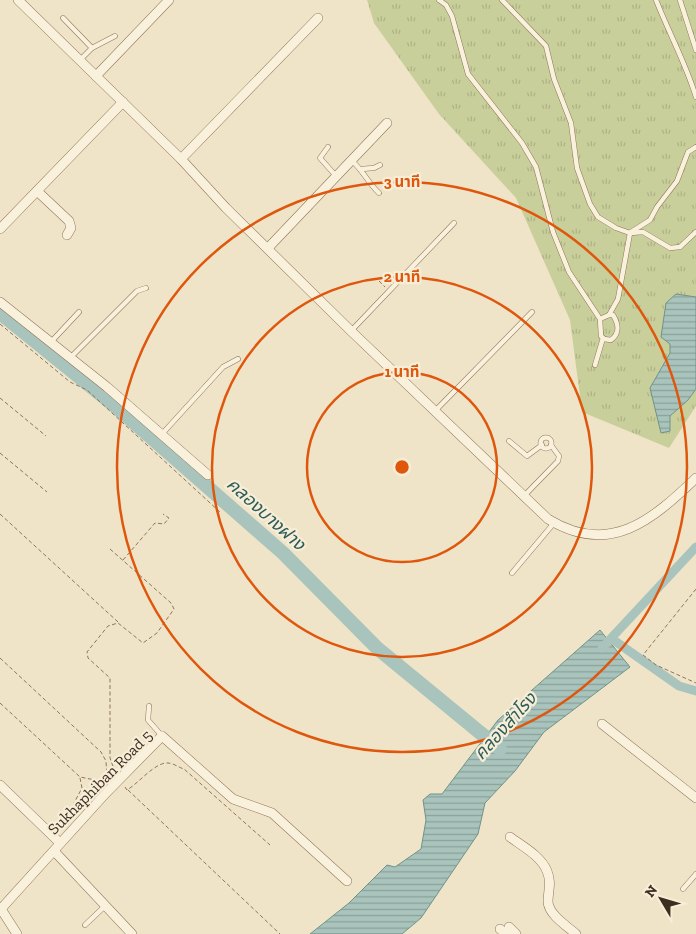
<svg xmlns="http://www.w3.org/2000/svg" width="696" height="934" viewBox="0 0 696 934" font-family="'Zilla Slab','Noto Sans Thai',serif">
<style>
.grass{fill:url(#grass-tufts)}
.water{fill:url(#water-rules);stroke:#6f938a}
.lines{fill:none;stroke-linecap:round;stroke-linejoin:round}
.canal{stroke:#a9c4bc;stroke-width:9}
.river{stroke:#a9c4bc;stroke-width:14}
.service-casing{stroke:#8d765c;stroke-width:5.5}
.minor-casing{stroke:#8d765c;stroke-width:10}
.path{stroke:#8d765c;stroke-width:1;stroke-dasharray:4 2.5;stroke-linecap:butt}
.service{stroke:#faf1dc;stroke-width:4.5}
.minor{stroke:#faf1dc;stroke-width:9}
.ring{fill:none;stroke:#df570d;stroke-width:2.5}
.labels{text-anchor:middle;dominant-baseline:central;stroke-width:4.5;stroke-linejoin:round;paint-order:stroke}
.street-label{font-size:16px;fill:#3d2e20;stroke:#f7eed8}
.water-label{font-size:18px;font-style:italic;fill:#2f5d5a;stroke:#f7eed8}
.centre{fill:#df570d;stroke:#f7eed8;stroke-width:2.5}
.ring-label{font-size:15px;text-anchor:middle;font-weight:bold;fill:#df570d;stroke:#f7eed8;stroke-width:4.5;stroke-linejoin:round;paint-order:stroke}
</style>
<defs>
<pattern id="grass-tufts" width="24" height="20" patternUnits="userSpaceOnUse" patternTransform="scale(1.25)"><rect width="24" height="20" fill="#c9cf9b"/><path d="M3 7l-1-3M5 7V3M7 7l1-3M15 17l-1-3M17 17v-4M19 17l1-3" fill="none" stroke="#aeb285"/></pattern>
<pattern id="water-rules" width="6" height="5" patternUnits="userSpaceOnUse" patternTransform="scale(1.25)"><rect width="6" height="5" fill="#a9c4bc"/><path d="M0 2.5h6" fill="none" stroke="#8ba098"/></pattern>
</defs>
<rect width="100%" height="100%" fill="#f0e4c8"/>
<polygon class="grass" points="367,0 696,0 696,406 669,448 582,412 570,320 516,198 439,114 374,23"/>
<g class="water">
<polygon points="676,294 696,297 696,389 688,400 670,416 670,431 661,433 650,388 670,353 670,344 661,337 666,303"/>
<polygon points="600,630 630,667 544,732 515,771 485,803 478,834 421,918 402,934 310,934 349,903 387,865 395,867 421,849 426,820 423,800 430,794 442,794 498,720"/>
</g>
<g class="lines">
<g class="canal">
<polyline points="612,639 679,686 696,691"/>
<polyline points="602,648 696,547"/>
</g>
<polyline class="river" points="0,313 115,406 283,553 377,648 500,749"/>
<defs>
<g id="service">
<path d="M439 0 446 5 452 16 468 74 522 143 536 167 553 232 569 272 600 319 601 336 604 339 611 340C620 333 619 325 613 315H609L600 319"/>
<polyline points="502,0 546,46 554,79 571,123 577,168 590,204 598,217 616,228 630,233 643,232 670,248 680,247 696,232"/>
<path d="M656 0C669 33 686 64 696 97"/>
<polyline points="680,0 696,50"/>
<polyline points="63,18 92,48"/>
<polyline points="80,60 92,48 115,36"/>
<polyline points="328,147 320,158 336,176"/>
<path d="M351 160C363 170 368 183 379 193"/>
<polyline points="361,169 374,168 380,165"/>
<polyline points="631,232 650,220 657,207 677,181 688,152 696,147"/>
<polyline points="609,315 618,299 630,233"/>
<polyline points="351,331 454,223"/>
<polyline points="51,342 79,312"/>
<polyline points="70,358 137,291 146,288"/>
<polyline points="595,365 603,338"/>
<polyline points="435,411 532,312"/>
<polyline points="162,434 223,367 238,359"/>
<circle cx="546" cy="443" r="5.5"/>
<polyline points="509,441 527,456 542,445"/>
<polyline points="524,496 558,461 559,456 551,445"/>
<polyline points="512,573 554,523"/>
<polyline points="149,706 148,720 162,736"/>
<polyline points="683,889 696,874"/>
<polyline points="85,925 105,906"/>
</g>
<g id="minor">
<path d="M18 0 181 159 226 208 351 331 548 519C610 557 652 520 696 478"/>
<polyline points="96,76 169,0"/>
<polyline points="181,159 318,18"/>
<polyline points="37,191 69,221 71,228 67,235"/>
<polyline points="0,229 123,102"/>
<polyline points="268,248 387,123"/>
<polyline points="0,302 107,387 208,475"/>
<polyline points="602,724 696,798"/>
<polyline points="0,785 60,843"/>
<path d="M510 837C522 846 541 856 547 871 552 884 548 890 548 902 549 915 567 926 576 934"/>
<polyline points="54,851 132,934"/>
<polyline points="1,909 17,934"/>
<polyline points="0,910 106,793 162,736 233,799 272,813 347,881"/>
<polyline points="509,927 516,934"/>
<polyline points="500,929 506,934"/>
</g>
</defs>
<use href="#service" class="service-casing"/>
<use href="#minor" class="minor-casing"/>
<g class="path">
<polyline points="379,281 385,287"/>
<polyline points="0,324 70,382 87,390 221,513"/>
<polyline points="0,398 46,436"/>
<polyline points="0,453 47,492"/>
<polyline points="0,514 118,622"/>
<polyline points="110,549 171,603 174,609 157,633 143,643 118,623 108,626 87,652 88,658 110,678 110,758 115,772"/>
<polyline points="123,560 155,523 164,524 169,518 163,514"/>
<polyline points="696,589 643,655 656,665 696,683"/>
<polyline points="0,658 101,752 106,761 107,779"/>
<polyline points="0,703 80,777 105,782"/>
<path d="M125 787 127 790C139 783 155 762 168 763 173 763 180 768 184 769L270 845"/>
<polyline points="128,790 280,934"/>
<polyline points="80,810 74,803 82,788 80,778"/>
</g>
<use href="#service" class="service"/>
<use href="#minor" class="minor"/>
</g>
<g class="ring">
<circle cx="402" cy="467" r="95"/>
<circle cx="402" cy="467" r="190"/>
<circle cx="402" cy="467" r="285"/>
</g>
<g class="labels">
<g class="street-label">
<text transform="translate(100 782) rotate(-45)">Sukhaphiban Road 5</text>
</g>
<g class="water-label">
<text transform="translate(266 514) rotate(42)">คลองบางฝาง</text>
<text transform="translate(505 726) rotate(-48)">คลองสำโรง</text>
</g>
</g>
<circle cx="402" cy="467" r="8" class="centre"/>
<g class="ring-label">
<text x="402" y="187">3 นาที</text>
<text x="402" y="282">2 นาที</text>
<text x="402" y="377">1 นาที</text>
</g>
<g transform="translate(661 899) rotate(308)" stroke="#f7eed8" stroke-width="4" paint-order="stroke">
<path d="M0-4L9 19L0 12L-9 19Z" fill="#3d2e20"/>
<text y="-8" font-size="14" font-weight="bold" text-anchor="middle" fill="#3d2e20">N</text>
</g>
</svg>
